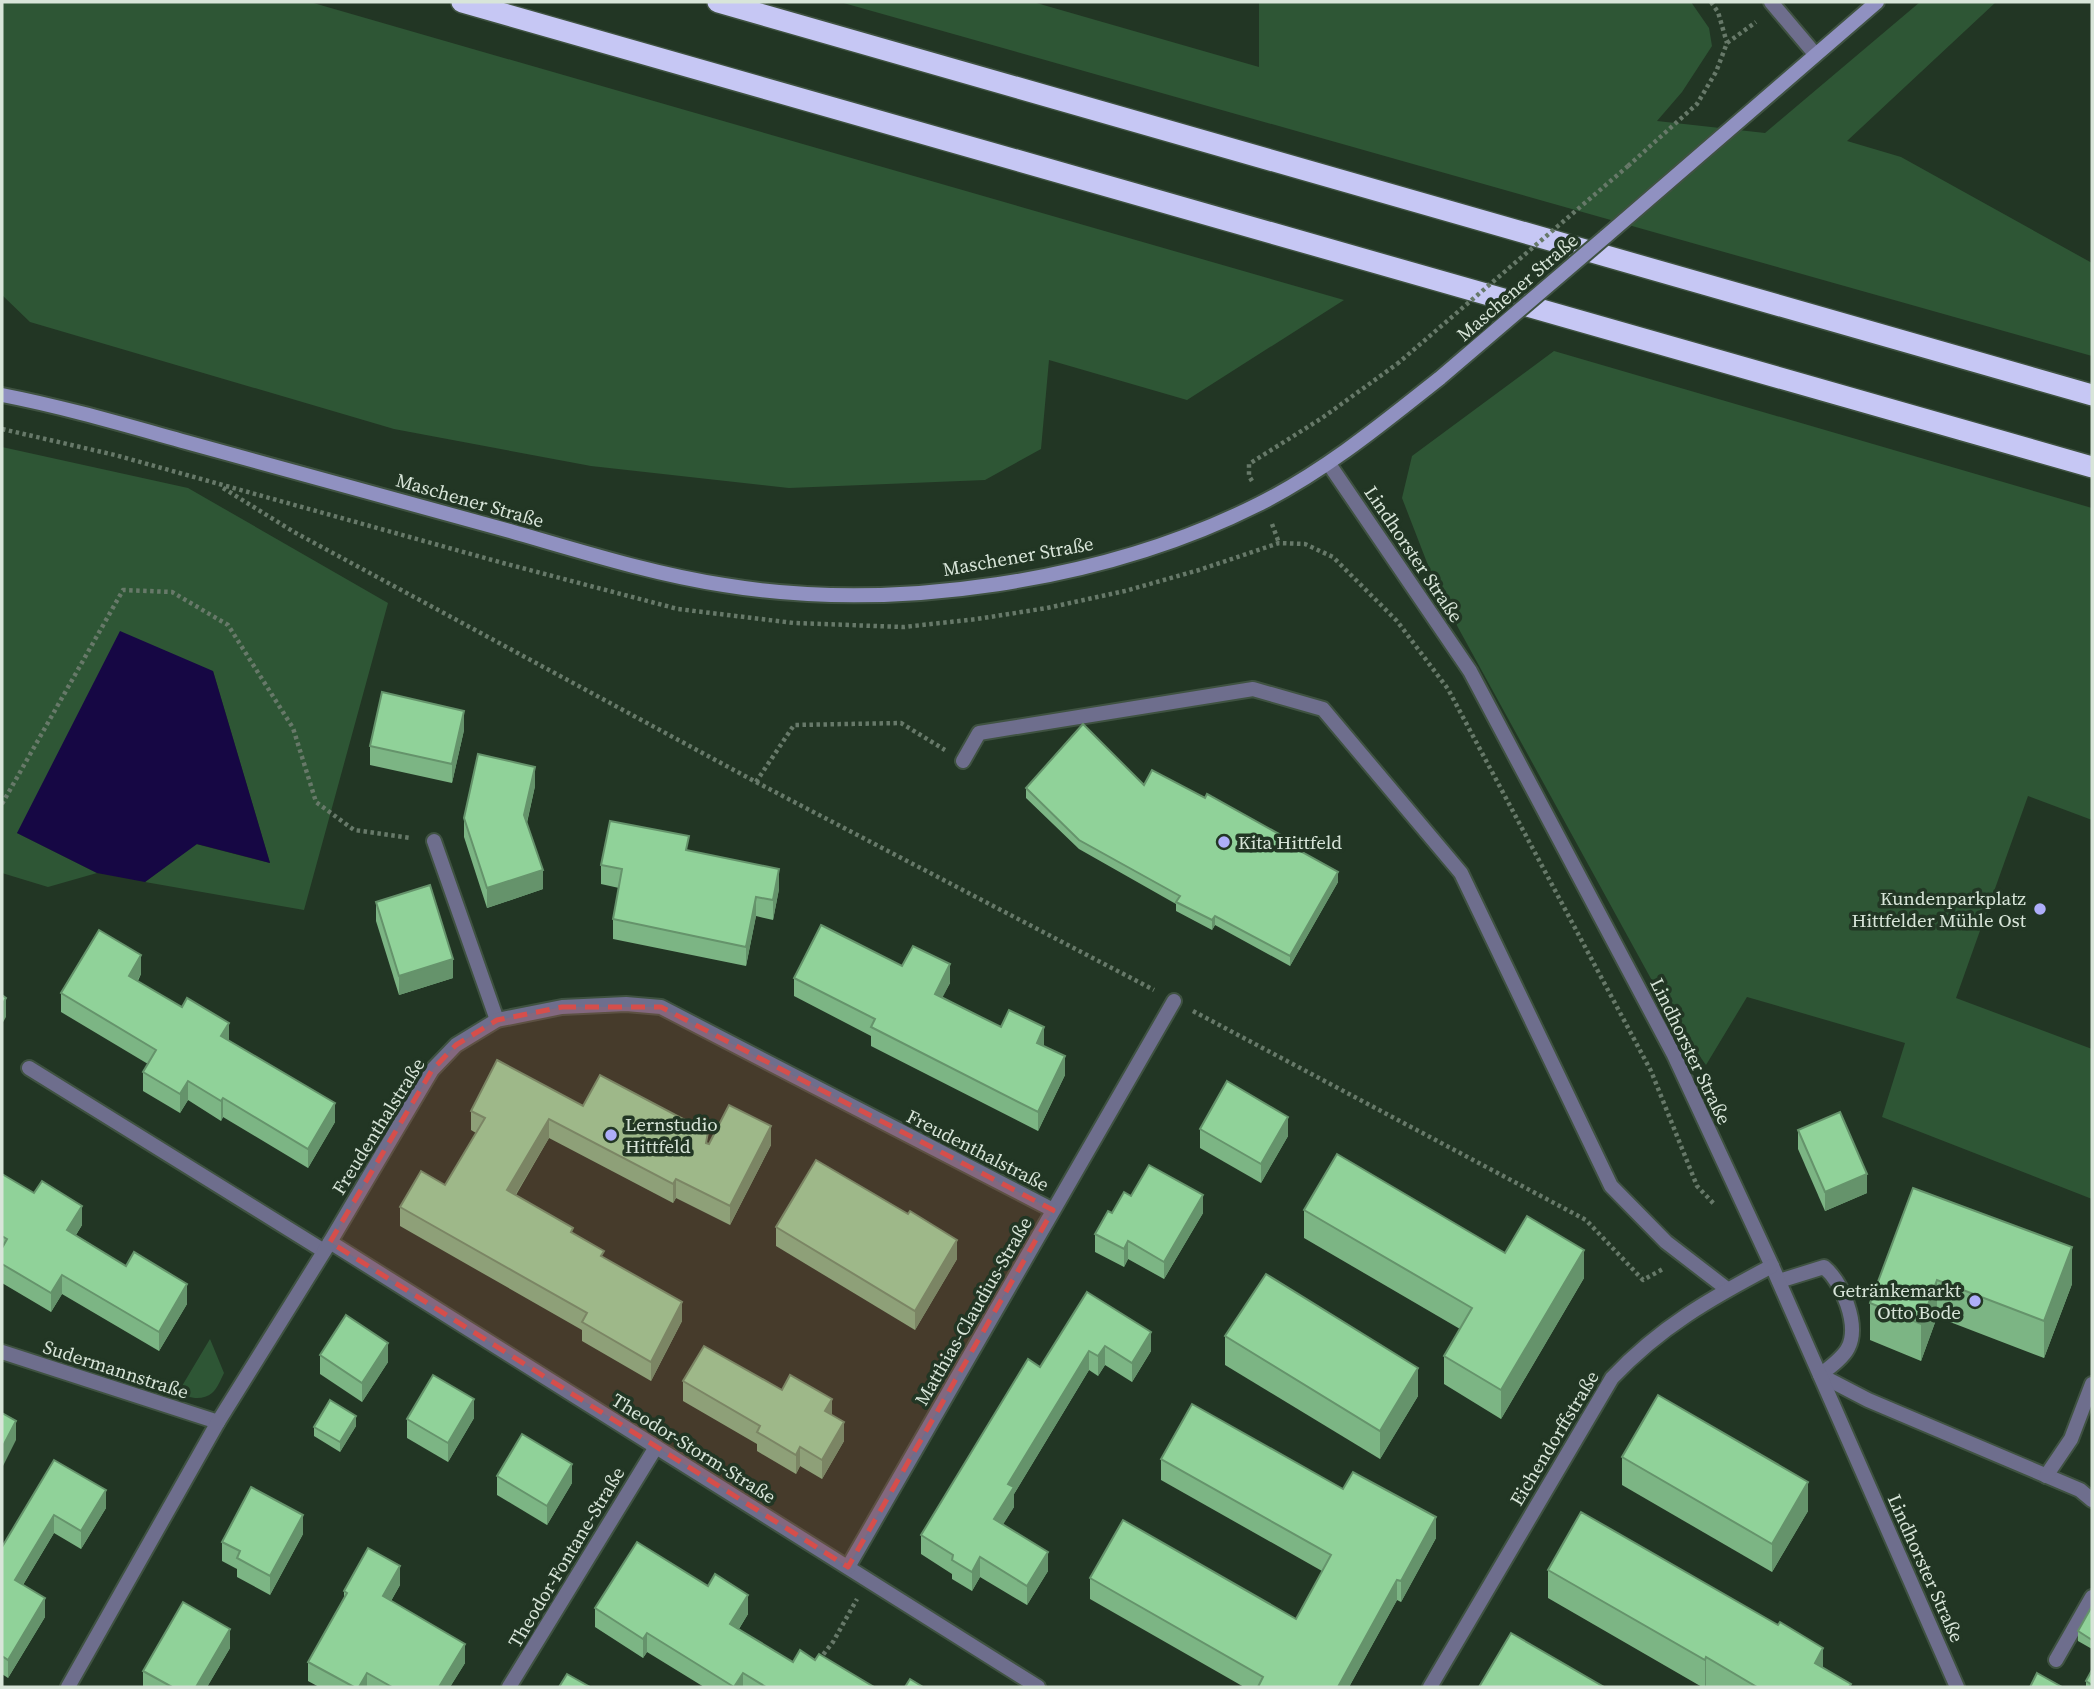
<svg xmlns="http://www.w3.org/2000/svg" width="2094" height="1689" viewBox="0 0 2094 1689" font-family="'Source Serif 4',serif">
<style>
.green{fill:#2e5635}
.water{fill:#160744}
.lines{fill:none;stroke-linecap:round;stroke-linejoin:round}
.service-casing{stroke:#3f5241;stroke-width:18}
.minor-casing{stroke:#3f5241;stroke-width:18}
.secondary-casing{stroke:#3f5241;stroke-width:18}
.motorway-casing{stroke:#3f5241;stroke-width:24}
.path{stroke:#677969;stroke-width:4.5;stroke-dasharray:3.5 3.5;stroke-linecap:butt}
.service{stroke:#6e6e8d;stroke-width:14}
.minor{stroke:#6e6e8d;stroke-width:14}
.secondary{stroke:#9091c1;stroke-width:14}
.motorway{stroke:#c6c7f4;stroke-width:21}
.secondary-bridge-casing{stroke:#3f5241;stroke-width:18;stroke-linecap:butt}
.path-bridge{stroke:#677969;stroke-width:4.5;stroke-dasharray:3.5 3.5;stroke-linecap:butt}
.secondary-bridge{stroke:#9091c1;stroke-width:14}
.wall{fill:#7cb584}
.shaded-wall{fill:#65936b}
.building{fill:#90d299;stroke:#65936b;stroke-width:2}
.marked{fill:#d64e4b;fill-opacity:0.2;stroke:#d64e4b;stroke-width:5;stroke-dasharray:14 9;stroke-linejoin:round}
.poi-dot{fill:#aeaefa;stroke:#223624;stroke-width:2.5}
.labels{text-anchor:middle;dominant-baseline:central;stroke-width:7;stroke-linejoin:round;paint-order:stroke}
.street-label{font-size:19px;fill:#d8e5d9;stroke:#223624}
.poi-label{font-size:19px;fill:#d8e5d9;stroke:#223624;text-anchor:start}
</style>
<rect width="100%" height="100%" fill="#223624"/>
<g class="green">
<polygon points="2,2 310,2 1344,300 1187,400 1049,360 1041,449 985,480 789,488 591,466 394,429 30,322 2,295"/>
<polygon points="840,2 1033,2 1259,67 1259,2 1691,2 1709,28 1712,46 1682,92 1657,121 1765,133 1920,2 1996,2 1847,141 1901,157 2092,263 2092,356"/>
<polygon points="1554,351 2092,508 2092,820 2028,796 1956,998 2092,1049 2092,1199 1882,1117 1905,1043 1747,997 1706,1065 1672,1017 1438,591 1402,498 1412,456"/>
<polygon points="2,447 188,488 388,603 304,910 145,882 196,844 270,863 213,671 17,833 97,873 48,887 2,873"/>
<path d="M210 1339 224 1373C221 1379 217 1389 212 1393 203 1401 187 1399 179 1391Z"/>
</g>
<polygon class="water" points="120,631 213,671 270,863 197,844 145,882 97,873 17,833"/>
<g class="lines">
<defs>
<g id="service">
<polyline points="963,761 979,733 1253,689 1323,709 1461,873 1611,1186 1666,1242 1727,1289"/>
<polyline points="434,841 497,1020"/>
<polyline points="29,1068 324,1251"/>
<path d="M1779 1281 1824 1267C1842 1282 1860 1325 1848 1348 1843 1358 1829 1368 1820 1375L1868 1400 2080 1490 2092 1500"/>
<polyline points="2046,1476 2071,1439 2092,1384"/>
<polyline points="2056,1660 2092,1597"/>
</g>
<g id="minor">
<polyline points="1771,2 1815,54"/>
<polyline points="1329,464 1470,671 1674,1055 1772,1266 1957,1687"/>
<polyline points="330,1242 1038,1687"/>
<polyline points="2,1352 218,1422"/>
<polyline points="848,1567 1174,1001"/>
<polyline points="68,1687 218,1422 330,1242 432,1070 456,1045 497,1020 562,1007 626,1004 661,1007 1053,1210"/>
<polyline points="509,1687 656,1447"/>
<path d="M1430 1687 1612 1378C1660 1327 1711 1298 1772 1266"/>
</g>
<g id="secondary">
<polyline points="1605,237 1877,2"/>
<path d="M2 395C64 407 125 425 186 442 294 471 402 501 510 531 580 551 652 574 724 585 894 613 1104 582 1259 504 1325 471 1382 424 1440 378"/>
</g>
<g id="motorway">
<polyline points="462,2 2092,467"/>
<polyline points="718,2 2092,395"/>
</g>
</defs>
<use href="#service" class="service-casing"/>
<use href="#minor" class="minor-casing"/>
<use href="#secondary" class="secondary-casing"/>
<use href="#motorway" class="motorway-casing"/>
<g class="path">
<polyline points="1711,2 1718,12 1727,43"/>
<polyline points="1628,166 1697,104 1716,72 1727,43 1756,22"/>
<polyline points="2,429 115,455 503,563 678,609 794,623 904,627 977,619 1047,608 1125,591 1199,570 1279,543 1305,544 1333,557 1397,621 1448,689 1651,1071 1697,1186 1714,1204"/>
<polyline points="1252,481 1249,476 1249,464 1322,418 1397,364"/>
<polyline points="223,488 294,532 756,782 1154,990"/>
<polyline points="1272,524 1279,543"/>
<polyline points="756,782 794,725 901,723 945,750"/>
<polyline points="2,804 123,590 172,592 228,625 293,728 316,802 354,830 411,838"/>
<polyline points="1193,1011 1586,1220 1643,1280 1663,1269"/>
<polyline points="819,1660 833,1642 857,1599"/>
</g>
<use href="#service" class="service"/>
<use href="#minor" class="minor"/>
<use href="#secondary" class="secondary"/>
<use href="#motorway" class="motorway"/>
<defs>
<polyline id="secondary-bridge" points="1440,378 1605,237"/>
</defs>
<use href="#secondary-bridge" class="secondary-bridge-casing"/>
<polyline class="path-bridge" points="1397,364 1628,166"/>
<use href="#secondary-bridge" class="secondary-bridge"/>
</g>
<g class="wall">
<polygon points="464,730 452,783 370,765 370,746"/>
<polygon points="1144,785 1288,844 1338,882 1290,966 1215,925 1212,930 1176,911 1176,904 1079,849 1026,798 1026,788"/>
<polygon points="535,786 527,823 543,889 487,908 464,837 464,818"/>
<polygon points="689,850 779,889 773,920 756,916 746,966 613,939 613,919 619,888 601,884 601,865"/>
<polygon points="376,902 453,978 399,995 376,921"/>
<polygon points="902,966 950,983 942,997 1001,1027 1044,1046 1065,1075 1038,1131 871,1046 871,1036 794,996 794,978"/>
<polygon points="141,974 138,981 229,1041 335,1122 308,1168 223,1117 221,1121 188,1100 180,1113 143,1091 143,1072 148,1064 61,1012 61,993"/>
<polygon points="583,1106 708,1143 771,1145 730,1225 676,1198 673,1203 549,1138 516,1195 573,1233 682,1321 651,1381 582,1341 582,1330 400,1226 400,1207 445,1185 476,1133 471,1130 471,1111"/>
<polygon points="1200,1129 1288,1136 1261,1183 1200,1148"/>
<polygon points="1798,1130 1867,1193 1825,1211 1798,1149"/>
<polygon points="2,1174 82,1225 76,1235 187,1304 159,1351 62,1294 51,1312 2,1283"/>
<polygon points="1913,1188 2072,1284 2044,1358 1937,1317 1921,1361 1870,1340 1870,1303"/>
<polygon points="1131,1196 1203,1213 1164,1279 1128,1259 1124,1267 1095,1252 1095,1234 1112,1213"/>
<polygon points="1304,1210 1584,1278 1501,1419 1444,1384 1444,1356 1460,1329 1304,1238"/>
<polygon points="776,1227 957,1259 915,1330 776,1246"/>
<polygon points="1087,1292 1151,1351 1132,1382 1105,1365 1098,1376 1089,1370 1014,1494 1014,1507 1003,1524 1048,1571 1027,1605 980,1577 972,1591 952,1579 952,1574 921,1554 921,1535 1040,1367"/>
<polygon points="1225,1336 1418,1396 1380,1459 1225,1365"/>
<polygon points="320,1355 388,1362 362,1402 320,1374"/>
<polygon points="683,1381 782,1390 832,1415 844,1441 822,1479 800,1466 796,1474 757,1451 757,1444 683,1401"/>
<polygon points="474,1418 448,1462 407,1438 407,1419"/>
<polygon points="356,1426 340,1452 314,1436 314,1427"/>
<polygon points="1622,1457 1808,1511 1772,1572 1622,1485"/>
<polygon points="1161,1459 1343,1489 1436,1538 1401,1602 1397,1600 1349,1687 1244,1687 1090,1599 1090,1578 1296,1619 1322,1571 1161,1480"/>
<polygon points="54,1460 106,1508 81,1549 54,1533 23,1585 45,1617 8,1678 2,1674 2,1547"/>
<polygon points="497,1476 572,1483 547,1525 497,1495"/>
<polygon points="303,1534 270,1595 237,1577 237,1569 222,1561 222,1542"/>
<polygon points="1548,1570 1823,1668 1851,1687 1709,1687 1706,1686 1705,1687 1702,1687 1548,1598"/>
<polygon points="400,1585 391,1601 465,1663 450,1687 319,1687 308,1681 308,1662 344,1598 344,1591"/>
<polygon points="2092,1606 2092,1649 2078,1641 2078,1631"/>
<polygon points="595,1608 748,1614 739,1629 793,1662 815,1660 874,1687 704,1687 647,1652 643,1658 595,1627"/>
<polygon points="230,1648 207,1687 143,1687 143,1671"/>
<polygon points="2092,1670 2092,1687 2086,1687 2086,1681"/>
</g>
<g class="shaded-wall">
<polygon points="464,711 464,730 452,783 452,764"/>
<polygon points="535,767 535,786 524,835 524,815"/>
<polygon points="779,869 779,889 773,920 773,900"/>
<polygon points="543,870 543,889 487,908 487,888"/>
<polygon points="1338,872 1338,882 1290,966 1290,956"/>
<polygon points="756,897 756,916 746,966 746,947"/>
<polygon points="1215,916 1215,925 1212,930 1212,920"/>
<polygon points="141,955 141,974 129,995 129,976"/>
<polygon points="453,959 453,978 399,995 399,976"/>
<polygon points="950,964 950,983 935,1012 935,994"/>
<polygon points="6,998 6,1017 2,1024 2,1005"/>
<polygon points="229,1023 229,1042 221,1036"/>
<polygon points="1044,1027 1044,1046 1037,1043"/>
<polygon points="1065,1056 1065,1075 1038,1131 1038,1112"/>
<polygon points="188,1081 188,1100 180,1113 180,1094"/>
<polygon points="223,1098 223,1117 221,1121 221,1101"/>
<polygon points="335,1103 335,1122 308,1168 308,1149"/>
<polygon points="1288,1117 1288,1136 1261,1183 1261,1164"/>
<polygon points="549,1119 549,1138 507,1209 507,1190"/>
<polygon points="771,1126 771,1145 730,1225 730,1206"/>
<polygon points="1867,1174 1867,1193 1825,1211 1825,1192"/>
<polygon points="676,1179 676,1198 673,1203 673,1184"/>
<polygon points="1203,1195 1203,1213 1164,1279 1164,1262"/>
<polygon points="82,1206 82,1225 67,1249 67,1230"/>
<polygon points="957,1240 957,1259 915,1330 915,1311"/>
<polygon points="1128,1241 1128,1259 1124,1267 1124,1249"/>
<polygon points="2072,1247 2072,1284 2044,1358 2044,1321"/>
<polygon points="1584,1250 1584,1278 1501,1419 1501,1390"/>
<polygon points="62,1275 62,1294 51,1312 51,1293"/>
<polygon points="1937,1280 1937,1317 1921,1361 1921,1324"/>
<polygon points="187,1284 187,1304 159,1351 159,1332"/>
<polygon points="682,1302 682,1321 651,1381 651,1362"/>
<polygon points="1151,1332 1151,1351 1132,1382 1132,1363"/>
<polygon points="388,1343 388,1362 362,1402 362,1383"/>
<polygon points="1105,1346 1105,1365 1098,1376 1098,1356"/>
<polygon points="1089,1351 1089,1370 1014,1494 1014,1507 994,1539 994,1519 1008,1484"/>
<polygon points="1418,1368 1418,1396 1380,1459 1380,1431"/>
<polygon points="474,1399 474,1418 448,1462 448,1443"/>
<polygon points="832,1399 832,1419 825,1411"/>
<polygon points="356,1416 356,1426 340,1452 340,1442"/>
<polygon points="16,1421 16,1440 2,1468 2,1448"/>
<polygon points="844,1422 844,1441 822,1479 822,1460"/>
<polygon points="800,1447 800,1466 796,1474 796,1455"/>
<polygon points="572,1464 572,1483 547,1525 547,1506"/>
<polygon points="1808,1482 1808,1511 1772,1572 1772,1544"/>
<polygon points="106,1490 106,1508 81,1549 81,1531"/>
<polygon points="54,1515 54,1533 15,1598 15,1580"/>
<polygon points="303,1515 303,1534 270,1595 270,1576"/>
<polygon points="1436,1517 1436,1538 1401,1602 1401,1581"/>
<polygon points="1048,1552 1048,1571 1027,1605 1027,1586"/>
<polygon points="980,1557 980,1577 972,1591 972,1572"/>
<polygon points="400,1566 400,1585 383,1615 383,1596"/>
<polygon points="1397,1580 1397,1600 1349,1687 1338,1687"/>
<polygon points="748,1595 748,1614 730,1643 730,1624"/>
<polygon points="45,1598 45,1617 8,1678 8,1660"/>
<polygon points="230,1629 230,1648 207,1687 196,1687"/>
<polygon points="647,1633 647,1652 643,1658 643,1639"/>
<polygon points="465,1644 465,1663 450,1687 439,1687"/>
<polygon points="1823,1648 1823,1677 1815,1663"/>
<polygon points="1706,1657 1706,1686 1705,1687 1705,1660"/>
<polygon points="367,1673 367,1687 359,1687"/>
<polygon points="743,1673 743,1687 734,1687"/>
</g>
<g class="building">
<polygon points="382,692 464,711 452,764 370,746"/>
<polygon points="1083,724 1144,785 1152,770 1205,798 1207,794 1288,839 1286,843 1338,872 1290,956 1215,916 1212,920 1176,902 1180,896 1079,840 1026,788"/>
<polygon points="478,754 535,767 524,815 543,870 487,888 464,818"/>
<polygon points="610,821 689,836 686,850 779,869 773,900 756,897 746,947 613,919 622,869 601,865"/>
<polygon points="430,885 453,959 399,976 376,902"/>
<polygon points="821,925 902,966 913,946 950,964 935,994 1001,1027 1009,1010 1044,1027 1037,1043 1065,1056 1038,1112 871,1027 875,1019 794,978"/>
<polygon points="99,930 141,955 129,976 182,1007 187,998 229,1023 221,1036 335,1103 308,1149 223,1098 221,1101 188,1081 180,1094 143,1072 156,1050 61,993"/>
<polygon points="2,995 6,998 2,1005"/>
<polygon points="497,1060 583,1106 600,1075 708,1132 706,1143 709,1144 729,1105 771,1126 730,1206 676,1179 673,1184 549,1119 507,1190 573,1228 571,1232 604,1251 601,1256 682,1302 651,1362 582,1322 587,1313 400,1207 421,1171 445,1185 485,1118 471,1111"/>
<polygon points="1227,1081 1288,1117 1261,1164 1200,1129"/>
<polygon points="1840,1112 1867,1174 1825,1192 1798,1130"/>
<polygon points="1337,1154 1505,1253 1527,1216 1584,1250 1501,1390 1444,1356 1472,1308 1304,1210"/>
<polygon points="816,1160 908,1214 910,1211 957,1240 915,1311 776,1227"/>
<polygon points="1149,1165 1203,1195 1164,1262 1128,1241 1124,1249 1095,1234 1108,1211 1112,1213 1124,1192 1131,1196"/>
<polygon points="2,1174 34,1193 42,1181 82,1206 67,1230 126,1266 134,1252 187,1284 159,1332 62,1275 51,1293 2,1264 2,1248 7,1239 2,1236"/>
<polygon points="1913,1188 2072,1247 2044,1321 1937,1280 1921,1324 1870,1303"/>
<polygon points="1266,1274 1418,1368 1380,1431 1225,1336"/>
<polygon points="1087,1292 1151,1332 1132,1363 1105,1346 1098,1356 1089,1351 1008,1484 1014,1487 994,1519 1048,1552 1027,1586 980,1557 972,1572 952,1560 953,1555 921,1535 1028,1359 1040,1367"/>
<polygon points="346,1315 388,1343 362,1383 320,1355"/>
<polygon points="704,1346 782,1390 790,1375 832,1399 825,1411 844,1422 822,1460 800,1447 796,1455 757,1432 760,1426 683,1381"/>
<polygon points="433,1375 474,1399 448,1443 407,1419"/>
<polygon points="1658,1395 1808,1482 1772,1544 1622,1457"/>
<polygon points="330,1400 356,1416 340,1442 314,1427"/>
<polygon points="1192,1404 1343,1489 1353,1472 1436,1517 1401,1581 1397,1580 1338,1687 1258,1687 1263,1677 1090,1578 1123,1520 1296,1619 1331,1555 1161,1459"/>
<polygon points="2,1413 16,1421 2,1448"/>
<polygon points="522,1434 572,1464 547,1506 497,1476"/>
<polygon points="54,1460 106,1490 81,1531 54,1515 15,1580 45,1598 8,1660 2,1656 2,1547"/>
<polygon points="251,1487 303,1515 270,1576 237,1558 240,1551 222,1542"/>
<polygon points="1581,1512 1778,1625 1780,1622 1823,1648 1815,1663 1851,1684 1849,1687 1757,1687 1706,1657 1705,1660 1548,1570"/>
<polygon points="637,1542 708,1586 715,1574 748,1595 730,1624 793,1662 800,1650 815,1660 819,1654 874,1687 766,1687 743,1673 734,1687 647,1633 643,1639 595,1608"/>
<polygon points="368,1548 400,1566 383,1596 465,1644 439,1687 392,1687 367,1673 359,1687 354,1687 308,1662 347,1593 344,1591"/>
<polygon points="183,1602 230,1629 196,1687 172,1687 143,1671"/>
<polygon points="2092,1606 2092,1640 2078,1631"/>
<polygon points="1511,1633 1604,1687 1479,1687"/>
<polygon points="2092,1670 2092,1685 2086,1681"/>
<polygon points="2037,1673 2062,1687 2030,1687"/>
<polygon points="567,1674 590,1687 559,1687"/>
<polygon points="910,1679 923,1687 905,1687"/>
</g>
<path class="marked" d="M562 1007H661L1053 1210 848 1567 330 1242 432 1070 456 1045 497 1020Z"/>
<g class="poi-dot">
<circle cx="1224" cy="842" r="7"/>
<circle cx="2040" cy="909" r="7"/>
<circle cx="611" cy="1135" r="7"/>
<circle cx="1975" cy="1301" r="7"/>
</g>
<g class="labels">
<g class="street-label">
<text transform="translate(1517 287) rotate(-41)">Maschener Straße</text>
<text transform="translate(470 500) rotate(16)">Maschener Straße</text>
<text transform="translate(1414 554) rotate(56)">Lindhorster Straße</text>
<text transform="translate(1018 556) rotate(-10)">Maschener Straße</text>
<text transform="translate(1691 1051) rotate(64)">Lindhorster Straße</text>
<text transform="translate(378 1126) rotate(-58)">Freudenthalstraße</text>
<text transform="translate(978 1150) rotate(27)">Freudenthalstraße</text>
<text transform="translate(973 1311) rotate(-60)">Matthias-Claudius-Straße</text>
<text transform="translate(116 1369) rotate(18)">Sudermannstraße</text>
<text transform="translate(1554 1438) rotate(-59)">Eichendorffstraße</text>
<text transform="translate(694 1448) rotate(32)">Theodor-Storm-Straße</text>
<text transform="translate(566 1557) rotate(-59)">Theodor-Fontane-Straße</text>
<text transform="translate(1926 1568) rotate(66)">Lindhorster Straße</text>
</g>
<g class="poi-label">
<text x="1238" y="842">Kita Hittfeld</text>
<text x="2026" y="898" text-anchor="end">Kundenparkplatz<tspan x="2026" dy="22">Hittfelder Mühle Ost</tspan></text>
<text x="625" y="1124">Lernstudio<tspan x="625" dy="22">Hittfeld</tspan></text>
<text x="1961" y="1290" text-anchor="end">Getränkemarkt<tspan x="1961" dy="22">Otto Bode</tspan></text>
</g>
</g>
<rect width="2094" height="1689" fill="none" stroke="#d8e5d9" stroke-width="7"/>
</svg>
